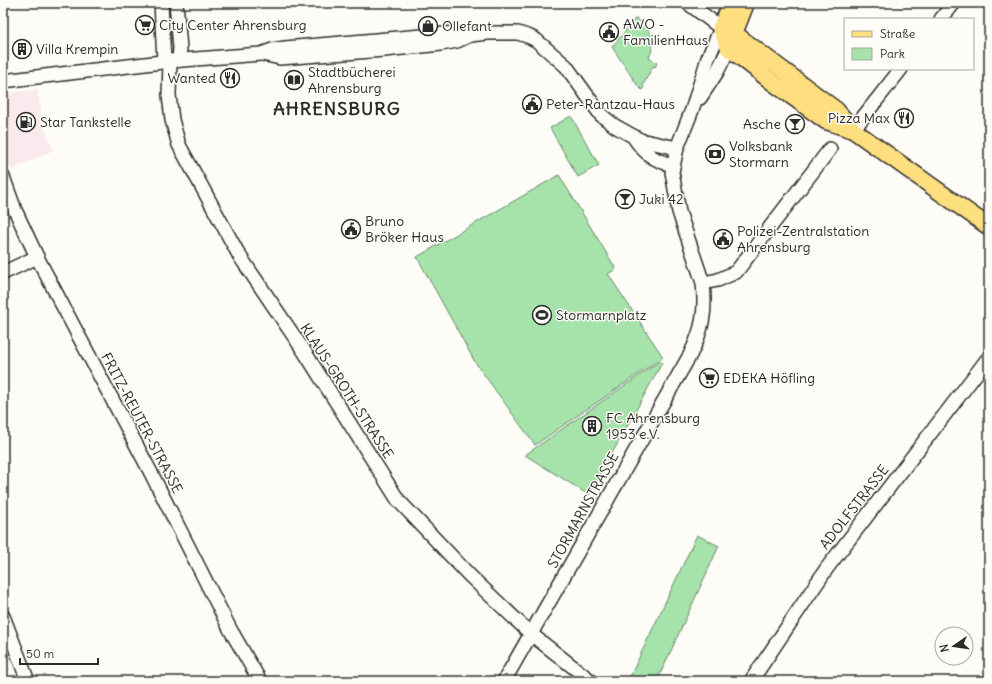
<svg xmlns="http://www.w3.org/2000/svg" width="992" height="684" viewBox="0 0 992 684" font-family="Delius,sans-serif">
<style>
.built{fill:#fbe9ed}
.green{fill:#a6e3aa;stroke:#68876a}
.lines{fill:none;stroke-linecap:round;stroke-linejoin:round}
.minor-casing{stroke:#2b2b2b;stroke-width:16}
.major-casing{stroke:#2b2b2b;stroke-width:19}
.minor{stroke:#fdfcf7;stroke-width:13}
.major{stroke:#fddf80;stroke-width:16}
.labels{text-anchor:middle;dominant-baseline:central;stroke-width:3;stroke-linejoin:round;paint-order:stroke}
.poi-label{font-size:14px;fill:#2b2b2b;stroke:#fdfcf7;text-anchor:start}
.street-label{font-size:14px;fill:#2b2b2b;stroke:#fdfcf7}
.district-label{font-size:18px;font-weight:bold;letter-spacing:1px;fill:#2b2b2b;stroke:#fdfcf7}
</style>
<rect width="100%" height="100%" fill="#fdfcf7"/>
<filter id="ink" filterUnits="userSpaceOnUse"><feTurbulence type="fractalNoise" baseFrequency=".025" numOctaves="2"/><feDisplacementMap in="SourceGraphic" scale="8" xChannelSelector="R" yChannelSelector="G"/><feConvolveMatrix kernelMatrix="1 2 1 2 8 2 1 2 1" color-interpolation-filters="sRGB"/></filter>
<g filter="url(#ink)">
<polygon class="built" points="37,89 43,123 53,150 11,170 3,150 3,97 13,93"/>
<g class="green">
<path d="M636 18C651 29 657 40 649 58L657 63 655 67 653 66 643 85 644 87 642 90 638 86 612 47Z"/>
<polygon points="571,116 599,165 578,177 550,128"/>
<polygon points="559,175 616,269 608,274 663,357 535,445 475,362 417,257"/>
<polygon points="660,361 662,363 589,495 525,455"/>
<polygon points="697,535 719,546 657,681 628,681"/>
</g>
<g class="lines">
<defs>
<g id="minor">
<polyline points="161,3 164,61"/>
<polyline points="176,3 180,48 179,60"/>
<polyline points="941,19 954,3"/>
<polyline points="262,54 280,58 384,50 441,44 457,41 470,35 488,33 518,33 530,37 536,40 566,66 601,115 615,126 640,140 677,148"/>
<polyline points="170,61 169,95 172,120 179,145 239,255 304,351 398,500 470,576 531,634 591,681"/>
<polyline points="3,81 170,61 261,54 272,50 285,48 456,33 470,35"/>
<polyline points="700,98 717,72 729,48"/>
<polyline points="853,130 901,69"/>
<path d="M633 136C644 153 654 161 673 165"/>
<polyline points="3,177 15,210 37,257 150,471 230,629 260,681"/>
<polyline points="3,273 37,257"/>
<polyline points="703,283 718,280 736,272 830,149"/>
<polyline points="3,616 28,681"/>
<path d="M504 681 690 355C703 329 706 311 703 283L679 212 672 172 677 148 692 110 708 58 721 28 688 3"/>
<polyline points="751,681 827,568 989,357"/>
</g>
<g id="major">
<polyline points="721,28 735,34 836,110 853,130 989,227"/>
<polyline points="721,28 729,48 771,81 826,121 853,130"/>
<polyline points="721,28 731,3"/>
<polyline points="730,44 746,3"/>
</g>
</defs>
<use href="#minor" class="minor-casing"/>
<use href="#major" class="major-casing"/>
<use href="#minor" class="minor"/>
<use href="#major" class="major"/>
</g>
</g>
<defs>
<symbol id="supermarket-ring" viewBox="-11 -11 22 22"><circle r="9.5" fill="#fdfcf7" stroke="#2b2b2b" stroke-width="1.5"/><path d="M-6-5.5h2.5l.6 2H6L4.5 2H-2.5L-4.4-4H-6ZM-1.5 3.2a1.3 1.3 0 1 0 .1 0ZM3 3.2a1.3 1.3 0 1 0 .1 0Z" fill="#2b2b2b"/></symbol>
<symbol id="shop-ring" viewBox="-11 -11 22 22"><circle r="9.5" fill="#fdfcf7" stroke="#2b2b2b" stroke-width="1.5"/><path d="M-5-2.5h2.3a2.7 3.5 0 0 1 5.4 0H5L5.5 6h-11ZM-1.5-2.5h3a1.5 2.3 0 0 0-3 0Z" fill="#2b2b2b"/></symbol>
<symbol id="civic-ring" viewBox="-11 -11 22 22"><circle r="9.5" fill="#fdfcf7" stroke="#2b2b2b" stroke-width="1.5"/><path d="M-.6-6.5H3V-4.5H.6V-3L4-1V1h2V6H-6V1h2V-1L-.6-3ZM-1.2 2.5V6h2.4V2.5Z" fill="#2b2b2b"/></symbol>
<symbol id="building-ring" viewBox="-11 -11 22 22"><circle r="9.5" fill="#fdfcf7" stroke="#2b2b2b" stroke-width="1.5"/><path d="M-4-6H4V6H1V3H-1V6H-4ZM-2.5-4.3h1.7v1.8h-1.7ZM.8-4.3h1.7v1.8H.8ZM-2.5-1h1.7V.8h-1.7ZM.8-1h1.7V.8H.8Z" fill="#2b2b2b"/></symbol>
<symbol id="restaurant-ring" viewBox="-11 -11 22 22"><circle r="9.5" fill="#fdfcf7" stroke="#2b2b2b" stroke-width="1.5"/><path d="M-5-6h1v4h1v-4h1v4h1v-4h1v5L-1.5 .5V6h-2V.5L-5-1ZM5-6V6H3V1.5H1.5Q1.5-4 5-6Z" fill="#2b2b2b"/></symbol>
<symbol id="library-ring" viewBox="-11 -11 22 22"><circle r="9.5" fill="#fdfcf7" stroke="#2b2b2b" stroke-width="1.5"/><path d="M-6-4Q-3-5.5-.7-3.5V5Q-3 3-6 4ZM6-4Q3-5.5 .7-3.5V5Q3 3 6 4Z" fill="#2b2b2b"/></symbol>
<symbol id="fuel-ring" viewBox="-11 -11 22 22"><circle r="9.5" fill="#fdfcf7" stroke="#2b2b2b" stroke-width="1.5"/><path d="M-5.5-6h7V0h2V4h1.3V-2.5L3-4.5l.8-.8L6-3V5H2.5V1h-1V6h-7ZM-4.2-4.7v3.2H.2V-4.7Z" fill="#2b2b2b"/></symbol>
<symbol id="bar-ring" viewBox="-11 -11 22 22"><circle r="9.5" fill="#fdfcf7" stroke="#2b2b2b" stroke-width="1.5"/><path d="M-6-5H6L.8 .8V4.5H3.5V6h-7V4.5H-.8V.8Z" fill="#2b2b2b"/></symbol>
<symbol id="bank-ring" viewBox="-11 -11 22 22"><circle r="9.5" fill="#fdfcf7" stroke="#2b2b2b" stroke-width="1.5"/><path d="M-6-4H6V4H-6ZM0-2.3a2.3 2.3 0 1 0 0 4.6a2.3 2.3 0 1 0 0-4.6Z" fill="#2b2b2b"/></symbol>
<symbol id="stadium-ring" viewBox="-11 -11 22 22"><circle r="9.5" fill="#fdfcf7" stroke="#2b2b2b" stroke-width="1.5"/><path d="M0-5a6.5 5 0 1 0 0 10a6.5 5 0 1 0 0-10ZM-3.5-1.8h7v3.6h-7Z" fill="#2b2b2b"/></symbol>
</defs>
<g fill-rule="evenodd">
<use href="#supermarket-ring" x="134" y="14" width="22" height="22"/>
<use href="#shop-ring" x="417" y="15" width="22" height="22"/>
<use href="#civic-ring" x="598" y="21" width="22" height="22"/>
<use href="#building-ring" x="11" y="38" width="22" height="22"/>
<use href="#restaurant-ring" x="219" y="67" width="22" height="22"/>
<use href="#library-ring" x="283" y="69" width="22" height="22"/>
<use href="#civic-ring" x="521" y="93" width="22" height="22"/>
<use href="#restaurant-ring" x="893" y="107" width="22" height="22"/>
<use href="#fuel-ring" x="15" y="111" width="22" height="22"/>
<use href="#bar-ring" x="784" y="113" width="22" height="22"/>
<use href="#bank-ring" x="704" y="143" width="22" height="22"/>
<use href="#bar-ring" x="614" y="188" width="22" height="22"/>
<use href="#civic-ring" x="340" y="218" width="22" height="22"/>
<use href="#civic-ring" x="712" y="228" width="22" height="22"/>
<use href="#stadium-ring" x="531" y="304" width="22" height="22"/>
<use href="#supermarket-ring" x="698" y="367" width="22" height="22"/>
<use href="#building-ring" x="581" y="415" width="22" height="22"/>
</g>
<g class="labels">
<g class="poi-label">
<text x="623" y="24">AWO -<tspan x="623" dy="16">FamilienHaus</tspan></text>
<text x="159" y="25">City Center Ahrensburg</text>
<text x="442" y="26">Ollefant</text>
<text x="36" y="49">Villa Krempin</text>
<text x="308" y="72">Stadtbücherei<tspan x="308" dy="16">Ahrensburg</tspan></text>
<text x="216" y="78" text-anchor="end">Wanted</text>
<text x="546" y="104">Peter-Rantzau-Haus</text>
<text x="890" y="118" text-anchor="end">Pizza Max</text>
<text x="40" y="122">Star Tankstelle</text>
<text x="781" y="124" text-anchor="end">Asche</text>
<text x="729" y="146">Volksbank<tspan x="729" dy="16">Stormarn</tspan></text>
<text x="639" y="199">Juki 42</text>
<text x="365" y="221">Bruno<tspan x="365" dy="16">Bröker Haus</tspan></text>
<text x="737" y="231">Polizei-Zentralstation<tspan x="737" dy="16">Ahrensburg</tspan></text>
<text x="556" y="315">Stormarnplatz</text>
<text x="723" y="378">EDEKA Höfling</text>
<text x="606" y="418">FC Ahrensburg<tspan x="606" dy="16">1953 e.V.</tspan></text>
</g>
<g class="street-label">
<text transform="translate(347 391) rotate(57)">KLAUS-GROTH-STRASSE</text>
<text transform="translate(142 423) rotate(62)">FRITZ-REUTER-STRASSE</text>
<text transform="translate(854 507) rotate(-52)">ADOLFSTRASSE</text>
<text transform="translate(583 510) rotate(-61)">STORMARNSTRASSE</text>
</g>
<g class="district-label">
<text x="337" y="108">AHRENSBURG</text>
</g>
</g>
<rect width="992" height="684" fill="none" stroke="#fdfcf7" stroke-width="16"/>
<rect x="8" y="8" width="976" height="668" fill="none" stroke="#2b2b2b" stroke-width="1.5" filter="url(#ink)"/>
<rect x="844" y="18" width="130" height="52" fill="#fdfcf7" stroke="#a9a8a5"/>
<rect x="852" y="31" width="20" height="6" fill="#fddf80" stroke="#a9a8a5"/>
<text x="880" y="38" font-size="12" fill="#2b2b2b">Straße</text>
<rect x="852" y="48" width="20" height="12" fill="#a6e3aa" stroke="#a9a8a5"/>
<text x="880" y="58" font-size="12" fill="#2b2b2b">Park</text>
<g transform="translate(954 646) rotate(257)"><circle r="19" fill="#fdfcf7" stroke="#a9a8a5"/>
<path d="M0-3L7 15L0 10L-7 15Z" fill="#2b2b2b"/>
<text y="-6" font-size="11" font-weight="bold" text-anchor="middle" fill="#2b2b2b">N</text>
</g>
<path d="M20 658v6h78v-6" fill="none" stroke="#2b2b2b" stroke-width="2"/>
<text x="26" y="658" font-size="12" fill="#2b2b2b" stroke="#fdfcf7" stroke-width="3" paint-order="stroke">50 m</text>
</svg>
